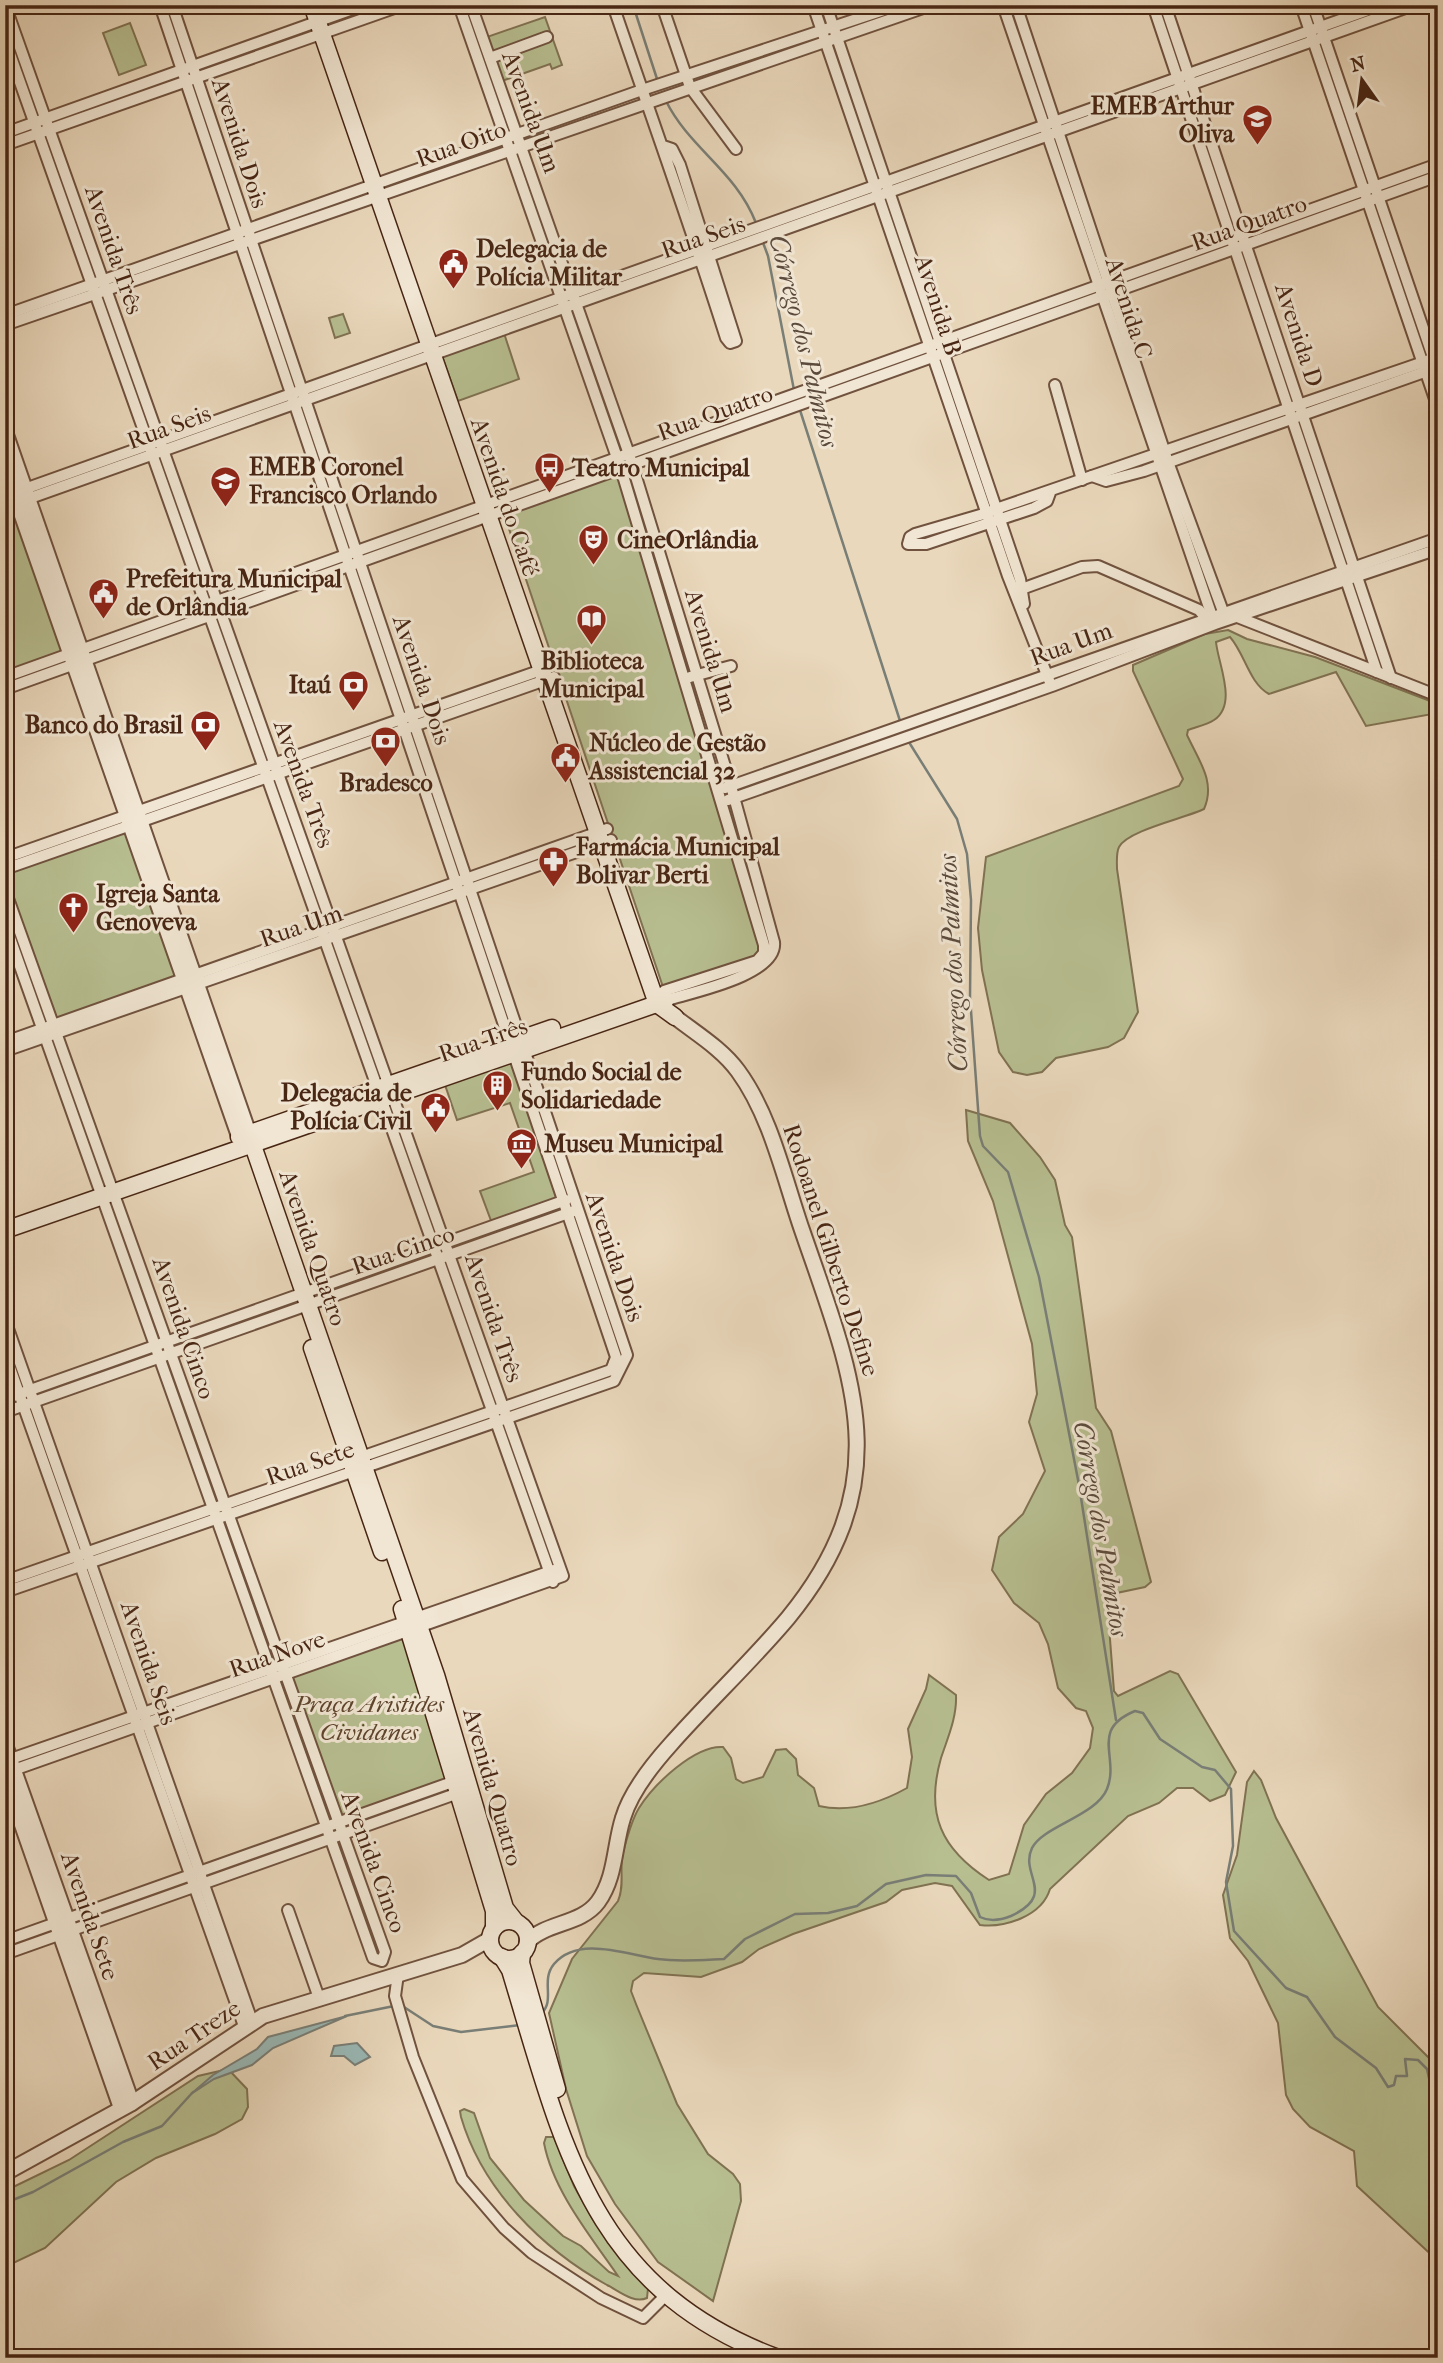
<svg xmlns="http://www.w3.org/2000/svg" width="1443" height="2363" viewBox="0 0 1443 2363" font-family="'IM FELL French Canon',serif">
<style>
.green{fill:#b7be90;stroke:#807252;stroke-width:2}
.water{fill:#99b9b7;stroke:#797e76;stroke-width:2}
.lines{fill:none;stroke-linecap:round;stroke-linejoin:round}
.stream{stroke:#797e76;stroke-width:2.5}
.minor-casing{stroke:#70523e;stroke-width:14}
.tertiary-casing{stroke:#70523e;stroke-width:18}
.secondary-casing{stroke:#482614;stroke-width:19}
.minor{stroke:#f1e6d3;stroke-width:10}
.tertiary{stroke:#f1e6d3;stroke-width:14}
.secondary{stroke:#f1e6d3;stroke-width:16}
.labels{text-anchor:middle;dominant-baseline:central;stroke-width:6;stroke-linejoin:round;paint-order:stroke}
.poi-label{font-size:24px;font-weight:bold;fill:#482614;stroke:#f1e6d3;text-anchor:start}
.street-label{font-size:24px;fill:#482614;stroke:#f1e6d3}
.park-label{font-size:24px;font-style:italic;fill:#5e442d;stroke:#f1e6d3}
.water-label{font-size:26px;font-style:italic;fill:#5c4b3d;stroke:#f1e6d3}
</style>
<rect width="100%" height="100%" fill="#ead8bc"/>
<filter id="stains"><feTurbulence type="fractalNoise" baseFrequency=".00286" numOctaves="4"/><feColorMatrix values="0 0 0 0 .2 0 0 0 0 .09 0 0 0 0 .02 0 0 0 .5 -.17"/></filter>
<radialGradient id="worn" r=".72"><stop offset=".6" stop-color="#630" stop-opacity="0"/><stop offset="1" stop-color="#630" stop-opacity=".3"/></radialGradient>
<g class="green">
<polygon points="545,17 562,65 552,69 550,64 499,82 484,38"/>
<polygon points="130,23 146,65 119,75 103,33"/>
<polygon points="343,314 350,333 335,338 329,318"/>
<polygon points="503,330 519,379 458,401 441,353"/>
<polygon points="619,473 762,956 664,990 504,514"/>
<polygon points="17,503 71,654 5,677 5,507"/>
<path d="M1228 630 1247 639 1315 657 1438 704V713L1366 726 1336 672 1269 694C1249 683 1245 654 1230 637L1216 642C1218 664 1238 704 1214 720 1207 725 1195 727 1188 730L1187 735C1199 761 1216 782 1204 809 1186 818 1128 830 1119 847 1116 853 1117 862 1117 869L1138 1012 1124 1038 1108 1047 1056 1058 1042 1072 1027 1075 1013 1072 999 1052 982 970 978 928 986 857 1179 786 1183 779 1133 671V665L1205 634Z"/>
<polygon points="130,826 183,979 53,1024 5,889 5,869"/>
<polygon points="514,1053 562,1201 493,1226 480,1191 534,1172 510,1103 457,1120 443,1079"/>
<path d="M966 1110 1010 1123 1040 1157 1055 1180 1065 1225 1072 1237 1096 1408 1111 1431 1151 1582 1145 1587 1112 1594 1107 1600 1114 1691 1118 1696 1170 1671 1178 1674 1236 1772 1225 1795 1210 1801 1193 1788H1177L1159 1803 1128 1816 1050 1889C1042 1916 1005 1928 980 1925L952 1886 935 1883 902 1890 886 1902 793 1934 759 1949 742 1962 701 1977 644 1973 633 1981 631 1991 636 2004 677 2104 708 2154 733 2174 740 2184 741 2201 713 2301 658 2262 615 2204 587 2156 566 2089 549 2013 572 1959 618 1901C625 1885 619 1869 623 1853 627 1838 631 1821 639 1808 654 1784 695 1745 723 1747L731 1758 736 1779 743 1783 763 1777 776 1750 786 1749 796 1759 798 1775 814 1788 819 1806C849 1813 880 1803 907 1788L912 1757 908 1729 926 1689 929 1675 956 1695C957 1717 948 1737 941 1758 925 1814 941 1849 989 1880L1009 1874 1024 1825 1046 1794 1072 1773 1090 1748 1093 1728 1086 1711 1076 1708 1058 1688 1048 1644 1039 1623 1014 1603 992 1570 999 1537 1023 1514 1045 1471 1029 1422 1037 1394 1032 1344 993 1201 968 1141Z"/>
<polygon points="409,1631 455,1781 338,1824 285,1674"/>
<polygon points="1254,1771 1261,1780 1276,1818 1378,2007 1438,2067 1438,2261 1357,2186 1354,2151 1310,2127 1293,2109 1286,2095 1278,2023 1248,1961 1230,1938 1223,1895 1237,1855 1247,1782"/>
<polygon points="228,2069 247,2089 248,2107 242,2119 215,2134 156,2158 116,2182 45,2248 5,2267 5,2191 69,2160 198,2076"/>
<path d="M464 2109 474 2113 490 2158 524 2200 563 2236 581 2246 609 2272 618 2276C592 2238 553 2191 544 2143L546 2137H554L574 2186 595 2223 648 2288 647 2298C634 2304 619 2291 607 2285 542 2249 482 2189 461 2117L460 2111Z"/>
</g>
<g class="water">
<polygon points="347,2016 273,2048 252,2065 214,2079 191,2094 213,2075 257,2049 268,2037"/>
<polygon points="357,2043 370,2057 355,2065 344,2056 331,2056 334,2046"/>
</g>
<g class="lines">
<g class="stream">
<polyline points="633,5 658,82"/>
<path d="M666 101C690 149 736 171 756 223"/>
<polyline points="762,240 768,256 794,390"/>
<polyline points="799,407 901,724"/>
<polyline points="907,739 957,819 967,854 971,900 970,997 980,1136 983,1146 1008,1172 1039,1277 1079,1485 1116,1720"/>
<polyline points="404,2007 433,2026 461,2032 520,2025"/>
<path d="M541 2014C556 2000 540 1981 554 1964 579 1935 627 1955 658 1959 679 1962 702 1960 724 1959L745 1939 795 1914 828 1913 857 1906 886 1884 926 1875 956 1876 971 1893 980 1917C990 1922 1001 1920 1011 1916 1058 1894 1019 1875 1032 1848 1043 1826 1096 1816 1107 1789 1120 1757 1089 1730 1135 1711L1143 1713 1160 1739 1202 1767 1215 1770 1231 1789 1233 1846 1226 1882 1234 1931 1286 1988 1307 1997 1335 2037 1376 2068 1388 2087 1394 2085 1396 2076H1407L1405 2059 1418 2060 1427 2069 1438 2119"/>
<polyline points="345,2016 394,2006"/>
<polyline points="5,2203 33,2192 123,2142 162,2126 193,2092"/>
</g>
<defs>
<g id="minor">
<polyline points="5,5 563,1576 8,1772"/>
<polyline points="160,5 616,1357 614,1363"/>
<polyline points="459,5 621,469 764,945 764,953 757,961 664,991"/>
<path d="M471 5 629 454 731 786 774 942C778 975 693 992 667 1000"/>
<path d="M613 5C651 116 691 227 726 338L730 343 736 341 680 165 672 149 663 146"/>
<polyline points="662,5 690,87 736,149"/>
<polyline points="813,5 1008,576 1049,680"/>
<polyline points="826,5 1020,579 1024,604"/>
<polyline points="1003,5 1214,622"/>
<polyline points="1016,5 1168,462 1225,617"/>
<polyline points="1153,5 1377,672"/>
<polyline points="1165,5 1391,678"/>
<polyline points="1301,5 1438,408"/>
<polyline points="1313,5 1438,372"/>
<polyline points="5,40 553,1582"/>
<polyline points="490,58 547,37"/>
<polyline points="5,133 364,5"/>
<polyline points="5,145 403,5"/>
<polyline points="5,315 642,90 899,5"/>
<polyline points="5,325 932,5"/>
<polyline points="1055,385 1082,480"/>
<polyline points="1092,476 1106,481 1144,471 1430,370"/>
<polyline points="1051,490 1047,501 1034,508 926,544 908,544 910,537 915,534 987,513 996,509 1438,357"/>
<polyline points="5,496 1382,5"/>
<polyline points="5,507 1414,5"/>
<polyline points="1016,591 1082,567 1098,566 1199,610 1210,623"/>
<polyline points="1235,616 1438,696"/>
<polyline points="5,677 1438,164"/>
<polyline points="690,677 731,666"/>
<polyline points="5,689 1438,176"/>
<polyline points="725,788 1438,538"/>
<polyline points="728,800 1052,686 1215,624 1438,549"/>
<polyline points="5,858 550,667"/>
<polyline points="5,869 554,677"/>
<polyline points="5,890 385,1952 382,1961 373,1958 5,924"/>
<polyline points="5,1042 607,829"/>
<polyline points="5,1051 611,840"/>
<polyline points="5,1320 252,2021"/>
<polyline points="5,1354 244,2026"/>
<polyline points="5,1399 566,1200"/>
<polyline points="5,1412 574,1211"/>
<polyline points="5,1581 611,1370 614,1363"/>
<polyline points="5,1592 614,1381 627,1355 172,5"/>
<polyline points="5,1761 554,1570"/>
<polyline points="288,1910 319,1998"/>
<polyline points="5,1941 458,1780"/>
<polyline points="5,1954 464,1791"/>
<polyline points="398,1974 395,1996 413,2057 462,2179 504,2228 532,2253 601,2298 643,2318 666,2295"/>
</g>
<g id="tertiary">
<polyline points="5,432 249,1134"/>
<polyline points="5,467 239,1136"/>
<polyline points="5,1745 132,2103"/>
<polyline points="5,1776 121,2108"/>
<path d="M527 1942C546 1922 581 1925 598 1902 616 1877 614 1846 623 1818 631 1791 653 1764 671 1744 709 1701 751 1662 788 1618 900 1481 853 1378 802 1230 784 1178 771 1116 738 1071 722 1049 697 1034 675 1017"/>
<polyline points="5,2173 132,2103 263,2016 462,1955 490,1939"/>
</g>
<g id="secondary">
<polyline points="312,5 657,1004 675,1017"/>
<polyline points="249,1134 436,1675 505,1908 516,1922"/>
<polyline points="239,1137 552,1028"/>
<polyline points="5,1230 665,1001"/>
<polyline points="312,1348 382,1552"/>
<polyline points="402,1609 494,1911 494,1928"/>
<circle cx="509" cy="1940" r="19"/>
<polyline points="522,1953 521,1963 557,2089"/>
<path d="M502 1957 510 1970C563 2144 589 2288 778 2358"/>
</g>
</defs>
<use href="#minor" class="minor-casing"/>
<use href="#tertiary" class="tertiary-casing"/>
<use href="#secondary" class="secondary-casing"/>
<use href="#minor" class="minor"/>
<use href="#tertiary" class="tertiary"/>
<use href="#secondary" class="secondary"/>
</g>
<defs>
<symbol id="school-pin" viewBox="-11 -11 22 30"><path d="M0 17L-7.5 6A9.5 9.5 0 1 1 7.5 6Z" fill="#8f2418" stroke="#f1e6d3"/><path d="M0-5L7-2L0 1L-7-2ZM-4 1L0 2.5L4 1V4Q0 6-4 4Z" fill="#fff"/></symbol>
<symbol id="civic-pin" viewBox="-11 -11 22 30"><path d="M0 17L-7.5 6A9.5 9.5 0 1 1 7.5 6Z" fill="#8f2418" stroke="#f1e6d3"/><path d="M-.6-6.5H3V-4.5H.6V-3L4-1V1h2V6H-6V1h2V-1L-.6-3ZM-1.2 2.5V6h2.4V2.5Z" fill="#fff"/></symbol>
<symbol id="bus-pin" viewBox="-11 -11 22 30"><path d="M0 17L-7.5 6A9.5 9.5 0 1 1 7.5 6Z" fill="#8f2418" stroke="#f1e6d3"/><path d="M-5-6H5V4H4V6H2V4H-2V6H-4V4H-5ZM-3.5-4V0h7V-4ZM-3.5 1.2v1.5H-2V1.2ZM2 1.2v1.5H3.5V1.2Z" fill="#fff"/></symbol>
<symbol id="theatre-pin" viewBox="-11 -11 22 30"><path d="M0 17L-7.5 6A9.5 9.5 0 1 1 7.5 6Z" fill="#8f2418" stroke="#f1e6d3"/><path d="M-5-5.5Q0-4 5-5.5V0Q5 5 0 6Q-5 5-5 0ZM-3.3-2.5H-1v1.5H-3.3ZM1-2.5H3.3v1.5H1ZM-2.8 1Q0 5.5 2.8 1Z" fill="#fff"/></symbol>
<symbol id="library-pin" viewBox="-11 -11 22 30"><path d="M0 17L-7.5 6A9.5 9.5 0 1 1 7.5 6Z" fill="#8f2418" stroke="#f1e6d3"/><path d="M-6-4Q-3-5.5-.7-3.5V5Q-3 3-6 4ZM6-4Q3-5.5 .7-3.5V5Q3 3 6 4Z" fill="#fff"/></symbol>
<symbol id="bank-pin" viewBox="-11 -11 22 30"><path d="M0 17L-7.5 6A9.5 9.5 0 1 1 7.5 6Z" fill="#8f2418" stroke="#f1e6d3"/><path d="M-6-4H6V4H-6ZM0-2.3a2.3 2.3 0 1 0 0 4.6a2.3 2.3 0 1 0 0-4.6Z" fill="#fff"/></symbol>
<symbol id="pharmacy-pin" viewBox="-11 -11 22 30"><path d="M0 17L-7.5 6A9.5 9.5 0 1 1 7.5 6Z" fill="#8f2418" stroke="#f1e6d3"/><path d="M-2-6h4v4h4v4h-4v4h-4v-4h-4v-4h4Z" fill="#fff"/></symbol>
<symbol id="church-pin" viewBox="-11 -11 22 30"><path d="M0 17L-7.5 6A9.5 9.5 0 1 1 7.5 6Z" fill="#8f2418" stroke="#f1e6d3"/><path d="M-1.2-6h2.4v3.5h3.3v2.4h-3.3V6h-2.4V-.1h-3.3v-2.4h3.3Z" fill="#fff"/></symbol>
<symbol id="building-pin" viewBox="-11 -11 22 30"><path d="M0 17L-7.5 6A9.5 9.5 0 1 1 7.5 6Z" fill="#8f2418" stroke="#f1e6d3"/><path d="M-4-6H4V6H1V3H-1V6H-4ZM-2.5-4.3h1.7v1.8h-1.7ZM.8-4.3h1.7v1.8H.8ZM-2.5-1h1.7V.8h-1.7ZM.8-1h1.7V.8H.8Z" fill="#fff"/></symbol>
<symbol id="museum-pin" viewBox="-11 -11 22 30"><path d="M0 17L-7.5 6A9.5 9.5 0 1 1 7.5 6Z" fill="#8f2418" stroke="#f1e6d3"/><path d="M0-6L6-3V-2H-6V-3ZM-5-1h2V3h-2ZM-1-1h2V3h-2ZM3-1h2V3H3ZM-6 4H6V6H-6Z" fill="#fff"/></symbol>
</defs>
<g fill-rule="evenodd">
<use href="#school-pin" x="1240" y="102" width="35" height="47"/>
<use href="#civic-pin" x="436" y="246" width="35" height="47"/>
<use href="#bus-pin" x="532" y="450" width="35" height="47"/>
<use href="#school-pin" x="208" y="464" width="35" height="47"/>
<use href="#theatre-pin" x="576" y="522" width="35" height="47"/>
<use href="#civic-pin" x="86" y="576" width="35" height="47"/>
<use href="#library-pin" x="574" y="602" width="35" height="47"/>
<use href="#bank-pin" x="336" y="668" width="35" height="47"/>
<use href="#bank-pin" x="188" y="708" width="35" height="47"/>
<use href="#bank-pin" x="368" y="724" width="35" height="47"/>
<use href="#civic-pin" x="548" y="740" width="35" height="47"/>
<use href="#pharmacy-pin" x="536" y="844" width="35" height="47"/>
<use href="#church-pin" x="56" y="890" width="35" height="47"/>
<use href="#building-pin" x="480" y="1068" width="35" height="47"/>
<use href="#civic-pin" x="418" y="1090" width="35" height="47"/>
<use href="#museum-pin" x="504" y="1126" width="35" height="47"/>
</g>
<g class="labels">
<g class="poi-label">
<text x="1234" y="106" text-anchor="end">EMEB Arthur<tspan x="1234" dy="28">Oliva</tspan></text>
<text x="476" y="249">Delegacia de<tspan x="476" dy="28">Polícia Militar</tspan></text>
<text x="249" y="467">EMEB Coronel<tspan x="249" dy="28">Francisco Orlando</tspan></text>
<text x="572" y="468">Teatro Municipal</text>
<text x="617" y="540">CineOrlândia</text>
<text x="126" y="579">Prefeitura Municipal<tspan x="126" dy="28">de Orlândia</tspan></text>
<text x="592" y="661" text-anchor="middle">Biblioteca<tspan x="592" dy="28">Municipal</tspan></text>
<text x="331" y="685" text-anchor="end">Itaú</text>
<text x="183" y="725" text-anchor="end">Banco do Brasil</text>
<text x="589" y="743">Núcleo de Gestão<tspan x="589" dy="28">Assistencial 32</tspan></text>
<text x="386" y="783" text-anchor="middle">Bradesco</text>
<text x="576" y="847">Farmácia Municipal<tspan x="576" dy="28">Bolivar Berti</tspan></text>
<text x="96" y="894">Igreja Santa<tspan x="96" dy="28">Genoveva</tspan></text>
<text x="521" y="1072">Fundo Social de<tspan x="521" dy="28">Solidariedade</tspan></text>
<text x="412" y="1093" text-anchor="end">Delegacia de<tspan x="412" dy="28">Polícia Civil</tspan></text>
<text x="544" y="1144">Museu Municipal</text>
</g>
<g class="street-label">
<text transform="translate(531 112) rotate(70)">Avenida Um</text>
<text transform="translate(240 143) rotate(72)">Avenida Dois</text>
<text transform="translate(461 144) rotate(-20)">Rua Oito</text>
<text transform="translate(1249 223) rotate(-20)">Rua Quatro</text>
<text transform="translate(703 237) rotate(-19)">Rua Seis</text>
<text transform="translate(114 250) rotate(71)">Avenida Três</text>
<text transform="translate(938 305) rotate(72)">Avenida B</text>
<text transform="translate(1129 308) rotate(72)">Avenida C</text>
<text transform="translate(1299 335) rotate(72)">Avenida D</text>
<text transform="translate(715 413) rotate(-20)">Rua Quatro</text>
<text transform="translate(169 427) rotate(-20)">Rua Seis</text>
<text transform="translate(505 497) rotate(71)">Avenida do Café</text>
<text transform="translate(1071 644) rotate(-20)">Rua Um</text>
<text transform="translate(711 651) rotate(73)">Avenida Um</text>
<text transform="translate(422 680) rotate(71)">Avenida Dois</text>
<text transform="translate(304 784) rotate(70)">Avenida Três</text>
<text transform="translate(301 926) rotate(-19)">Rua Um</text>
<text transform="translate(483 1040) rotate(-19)">Rua Três</text>
<text transform="translate(313 1248) rotate(71)">Avenida Quatro</text>
<text transform="translate(403 1250) rotate(-19)">Rua Cinco</text>
<text transform="translate(831 1250) rotate(72)">Rodoanel Gilberto Define</text>
<text transform="translate(615 1257) rotate(71)">Avenida Dois</text>
<text transform="translate(494 1318) rotate(71)">Avenida Três</text>
<text transform="translate(184 1328) rotate(71)">Avenida Cinco</text>
<text transform="translate(310 1463) rotate(-19)">Rua Sete</text>
<text transform="translate(277 1654) rotate(-19)">Rua Nove</text>
<text transform="translate(149 1663) rotate(71)">Avenida Seis</text>
<text transform="translate(493 1787) rotate(74)">Avenida Quatro</text>
<text transform="translate(374 1862) rotate(70)">Avenida Cinco</text>
<text transform="translate(90 1916) rotate(71)">Avenida Sete</text>
<text transform="translate(194 2035) rotate(-34)">Rua Treze</text>
</g>
<g class="park-label">
<text x="369" y="1704">Praça Aristides<tspan x="369" dy="28">Cividanes</tspan></text>
</g>
<g class="water-label">
<text transform="translate(804 341) rotate(76)">Córrego dos Palmitos</text>
<text transform="translate(953 963) rotate(-93)">Córrego dos Palmitos</text>
<text transform="translate(1101 1529) rotate(80)">Córrego dos Palmitos</text>
</g>
</g>
<rect width="1443" height="2363" fill="none" stroke="#ead8bc" stroke-width="28"/>
<rect x="7" y="7" width="1429" height="2349" fill="none" stroke="#482614" stroke-width="3.5"/>
<rect x="14" y="14" width="1415" height="2335" fill="none" stroke="#482614" stroke-width="2"/>
<g transform="translate(1362 80) rotate(346)" stroke="#f1e6d3" stroke-width="5" paint-order="stroke">
<path d="M0-5L12 26L0 18L-12 26Z" fill="#482614"/>
<text y="-10" font-size="19" font-weight="bold" text-anchor="middle" fill="#482614">N</text>
</g>
<rect width="100%" height="100%" filter="url(#stains)"/>
<rect width="100%" height="100%" fill="url(#worn)"/>
</svg>
